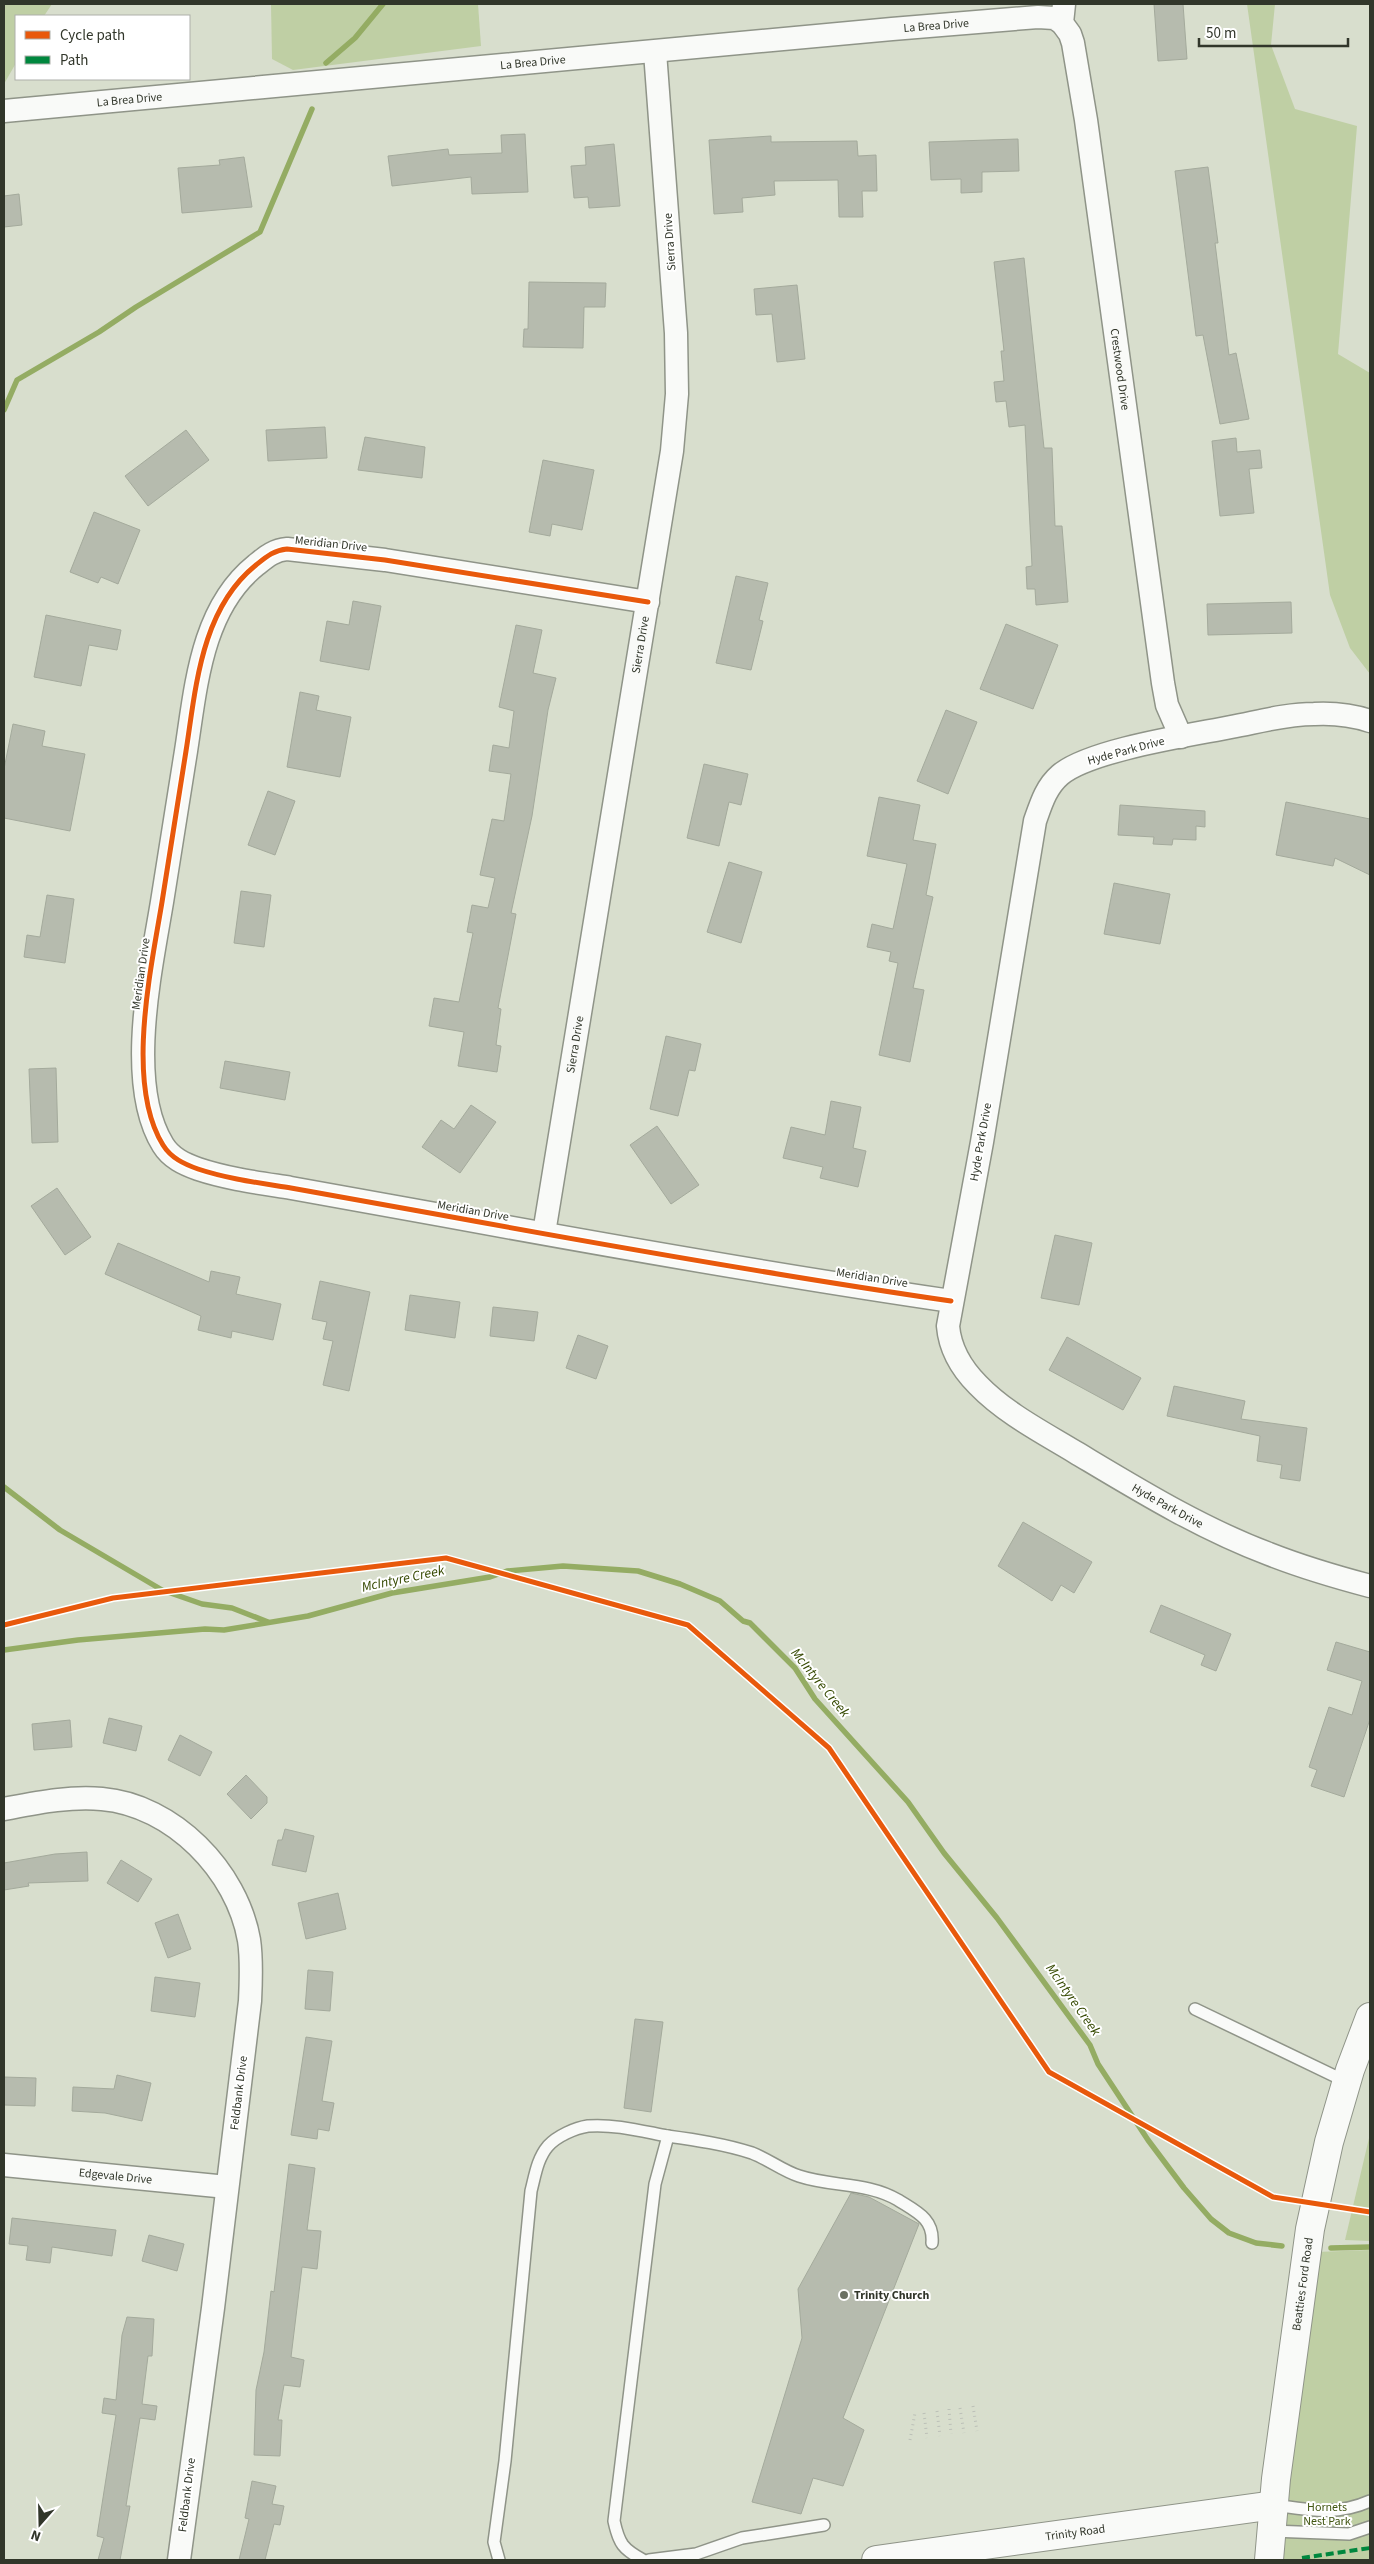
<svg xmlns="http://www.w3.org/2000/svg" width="1374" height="2564" viewBox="0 0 1374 2564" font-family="'Source Sans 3',sans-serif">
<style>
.green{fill:#bfcfa4}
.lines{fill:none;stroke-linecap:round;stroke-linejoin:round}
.stream{stroke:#94ac63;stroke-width:5.5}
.building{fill:#b6bbae;stroke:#a4aa9c}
.lane-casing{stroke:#8f9488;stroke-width:14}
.street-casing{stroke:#8f9488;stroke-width:25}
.secondary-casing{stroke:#8f9488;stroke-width:30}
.path{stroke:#bcc0b8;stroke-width:3;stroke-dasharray:1 4;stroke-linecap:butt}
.lane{stroke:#f9faf8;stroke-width:11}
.street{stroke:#f9faf8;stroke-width:22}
.secondary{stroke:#f9faf8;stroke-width:28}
.quiet{stroke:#00873e;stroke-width:4;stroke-dasharray:8 4;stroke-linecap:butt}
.cycleway-casing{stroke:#fff;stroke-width:8}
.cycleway{stroke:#e8590c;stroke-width:5}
.poi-dot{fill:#6b7163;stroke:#fff;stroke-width:2}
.labels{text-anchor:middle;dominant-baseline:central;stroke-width:4;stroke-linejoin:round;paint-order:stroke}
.street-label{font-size:12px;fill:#31362a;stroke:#fff}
.poi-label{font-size:12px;font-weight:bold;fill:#31362a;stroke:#fff;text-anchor:start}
.park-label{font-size:12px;fill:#425713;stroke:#fff}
.water-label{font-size:14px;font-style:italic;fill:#354900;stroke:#fff}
</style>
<rect width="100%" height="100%" fill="#d8decd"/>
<g class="green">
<polygon points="4,4 52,4 44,16 16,16 16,63 4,84"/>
<polygon points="271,4 478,4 481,46 293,70 272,59"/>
<polygon points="1247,4 1275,4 1271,45 1295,109 1357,126 1338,354 1370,373 1370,674 1350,648 1330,595"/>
<polygon points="1370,2134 1370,2241 1345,2240"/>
<polygon points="1370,2250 1370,2560 1280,2560 1316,2252"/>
</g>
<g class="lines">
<g class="stream">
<polyline points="326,63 355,38 383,4"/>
<polyline points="4,410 17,380 99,332 136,307 260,232 312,109"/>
<polyline points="4,1487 60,1530 162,1590 202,1604 232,1608 268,1622"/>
<polyline points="4,1650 78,1640 205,1629 224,1630 308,1616 392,1593 490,1577 507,1571 563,1566 638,1571 680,1584 720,1601 743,1621 750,1623 795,1668 815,1699 908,1802 944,1853 997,1918 1090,2045 1098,2064 1148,2140 1184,2188 1211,2219 1229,2233 1256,2243 1282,2246"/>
<polyline points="1331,2248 1370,2247"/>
</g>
</g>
<g class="building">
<polygon points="1154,4 1183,4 1187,59 1158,61"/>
<polygon points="525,134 528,192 472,194 471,177 392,186 388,156 448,149 449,155 502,153 501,135"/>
<polygon points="771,136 771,142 857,141 858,156 876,155 877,191 862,191 863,217 839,217 838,180 774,181 775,195 742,198 743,212 714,214 709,140"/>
<polygon points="1018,139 1019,171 982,172 982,192 961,193 961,179 931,180 929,142"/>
<polygon points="614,144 620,206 589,208 588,197 574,198 571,166 586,165 585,147"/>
<polygon points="244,157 252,207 182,213 178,168 220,165 219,160"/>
<polygon points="1208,167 1218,243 1215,243 1229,355 1236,353 1249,419 1220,424 1203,335 1196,336 1175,171"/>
<polygon points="19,194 22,225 4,227 4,196"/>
<polygon points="1024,258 1044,448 1052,448 1055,526 1062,526 1068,602 1036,605 1035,589 1027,589 1026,567 1032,566 1025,425 1009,427 1006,401 996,402 994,382 1004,381 1001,351 1004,351 994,262"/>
<polygon points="529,282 606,283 605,307 584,307 583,348 523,347 524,329 528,329"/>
<polygon points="797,285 805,359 777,362 772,314 756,315 754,289"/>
<polygon points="325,427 327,458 268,461 266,430"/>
<polygon points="186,430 209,460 148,506 125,476"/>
<polygon points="365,437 425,447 422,478 358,470"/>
<polygon points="1236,438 1237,452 1260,450 1262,468 1249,469 1254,513 1220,516 1212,441"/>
<polygon points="543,460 594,470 582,530 552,524 550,536 529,532"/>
<polygon points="94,512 140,530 118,584 101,577 98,583 70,572"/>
<polygon points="736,576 768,583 759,620 763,621 751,670 716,663"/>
<polygon points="353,601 381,606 369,670 320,661 327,621 349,625"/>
<polygon points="1291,602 1292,633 1208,635 1207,604"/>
<polygon points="46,615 121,630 117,650 89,645 81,686 34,677"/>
<polygon points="1006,624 1058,645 1033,709 980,689"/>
<polygon points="516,625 542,630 533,673 556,678 548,710 532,816 511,913 516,914 498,1008 501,1009 496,1045 501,1046 497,1072 458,1066 464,1032 429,1026 434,998 459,1002 473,933 467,932 472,905 488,908 495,878 480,875 492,819 504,821 511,774 489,771 493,745 509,748 514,711 499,707"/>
<polygon points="300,692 319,696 316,710 351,717 340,777 287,767"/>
<polygon points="946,710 977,722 948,794 917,781"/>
<polygon points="13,724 45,731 42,746 85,754 70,831 4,818 4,769"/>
<polygon points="704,764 748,774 741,805 729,802 719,846 687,838"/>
<polygon points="268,791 295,801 275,855 248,845"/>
<polygon points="879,797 920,805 913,840 936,844 926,895 933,897 913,988 924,990 910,1062 879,1055 898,963 889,961 891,952 867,947 872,924 893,929 907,864 867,856"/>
<polygon points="1286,802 1370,819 1370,875 1335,858 1333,866 1276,855"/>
<polygon points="1120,805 1205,811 1205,827 1196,826 1196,840 1173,839 1172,845 1153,844 1154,837 1118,835"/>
<polygon points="729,862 762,872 741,943 707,932"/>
<polygon points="1114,883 1170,894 1160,944 1104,934"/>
<polygon points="241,891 271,895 264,947 234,943"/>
<polygon points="47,895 74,899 65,963 24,957 27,935 40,937"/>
<polygon points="666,1036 701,1044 695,1071 689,1070 678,1116 650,1109"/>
<polygon points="225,1061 290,1072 285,1100 220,1088"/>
<polygon points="56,1068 58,1142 32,1143 29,1069"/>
<polygon points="831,1101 861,1107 853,1148 866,1151 858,1187 820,1178 823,1167 783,1158 791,1127 825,1135"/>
<polygon points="471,1105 496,1122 460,1173 422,1147 441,1120 454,1129"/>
<polygon points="657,1126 699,1185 671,1204 630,1145"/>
<polygon points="57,1188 91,1237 65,1255 31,1206"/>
<polygon points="1055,1235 1092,1243 1079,1305 1041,1298"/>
<polygon points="118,1243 209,1282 211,1271 240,1277 236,1294 281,1304 273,1340 232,1331 231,1338 198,1330 201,1316 105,1274"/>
<polygon points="320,1281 370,1292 349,1391 323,1385 333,1341 323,1339 327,1322 312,1319"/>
<polygon points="410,1295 460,1302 455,1338 405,1330"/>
<polygon points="493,1307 538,1312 534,1341 490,1336"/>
<polygon points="578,1335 608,1346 596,1379 566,1368"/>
<polygon points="1067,1337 1141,1378 1123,1410 1049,1370"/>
<polygon points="1174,1386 1245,1401 1241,1419 1307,1428 1300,1481 1280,1478 1282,1465 1257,1461 1260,1436 1167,1416"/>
<polygon points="1023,1522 1092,1562 1074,1593 1061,1585 1052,1601 998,1566"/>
<polygon points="1161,1605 1231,1634 1216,1671 1201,1665 1205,1655 1150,1632"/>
<polygon points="1336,1642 1370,1652 1370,1719 1344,1797 1311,1786 1317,1770 1309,1767 1329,1707 1352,1715 1362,1681 1327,1670"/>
<polygon points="109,1718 142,1726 136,1751 103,1743"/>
<polygon points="70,1720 72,1747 34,1750 32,1724"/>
<polygon points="180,1735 212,1752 200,1776 168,1760"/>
<polygon points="246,1775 267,1797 267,1803 251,1819 227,1794"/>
<polygon points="285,1829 314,1836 306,1872 272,1865 278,1840 282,1840"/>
<polygon points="87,1852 88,1881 28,1883 29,1886 4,1890 4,1863 55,1854"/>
<polygon points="121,1860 152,1879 138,1902 107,1883"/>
<polygon points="338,1893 346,1929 306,1939 298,1903"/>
<polygon points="178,1914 191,1949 168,1958 155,1923"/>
<polygon points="308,1970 333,1972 330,2011 305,2009"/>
<polygon points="155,1977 200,1983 195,2017 151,2011"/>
<polygon points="635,2019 663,2022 651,2112 624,2108"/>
<polygon points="306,2037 332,2041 322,2101 334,2103 329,2131 318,2129 317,2139 291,2135"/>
<polygon points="117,2075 151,2083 142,2121 105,2113 72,2111 73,2087 114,2089"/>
<polygon points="4,2077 36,2078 35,2106 4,2105"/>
<polygon points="289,2164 315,2168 307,2230 321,2231 317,2269 302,2267 291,2357 304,2360 300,2387 284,2385 278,2420 282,2420 280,2456 254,2455 256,2390 264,2352 271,2291 274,2292"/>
<polygon points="851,2193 869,2197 919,2224 843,2418 864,2430 843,2486 813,2478 801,2514 752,2502 802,2338 798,2289"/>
<polygon points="12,2218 116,2230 112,2256 52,2247 50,2263 26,2260 28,2246 9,2244"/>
<polygon points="149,2235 184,2244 177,2271 142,2261"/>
<polygon points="127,2317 154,2319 152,2356 148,2356 142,2404 157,2406 155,2420 140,2418 126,2506 130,2506 120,2560 98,2560 104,2538 97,2536 116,2415 102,2413 104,2398 116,2400 122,2335"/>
<polygon points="252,2481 276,2486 272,2504 284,2506 280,2525 274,2524 265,2560 239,2560 249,2519 245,2518"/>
</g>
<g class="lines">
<defs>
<g id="lane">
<polyline points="1195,2009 1347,2082"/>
<path d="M1274 2505C1310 2510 1336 2516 1370 2501"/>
<polyline points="1272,2531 1349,2534 1370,2527"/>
<path d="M499 2560 494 2542 505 2461 531 2191C535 2176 537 2159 548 2146 557 2136 575 2128 588 2126 615 2124 641 2131 667 2136 696 2140 724 2144 752 2153 768 2159 783 2171 799 2176 832 2187 867 2182 898 2200 917 2212 934 2219 932 2243"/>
<path d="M643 2560C623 2549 619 2544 614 2521L655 2184 668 2136"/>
<polyline points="649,2560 696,2554 742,2538 824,2525"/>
</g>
<g id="street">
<path id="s1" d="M1064 4 1062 23 1070 34 1073 43 1086 120 1163 683 1167 705 1181 737"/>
<path id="s2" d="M4 111 892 29 1038 17 1054 18 1062 23"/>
<path d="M648 602 385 560 287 549C274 550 266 557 256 565 201 609 196 687 186 751 178 801 170 852 162 902 151 969 125 1084 163 1145 171 1158 184 1164 198 1169 228 1179 260 1183 291 1188 341 1197 391 1206 441 1215 610 1246 780 1276 951 1301"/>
<path id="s3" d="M1370 721C1352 715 1333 713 1314 714 1286 714 1258 722 1231 727 1191 735 1089 750 1060 775 1046 787 1041 804 1035 821L982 1142 948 1326C950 1349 962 1369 978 1385 1005 1413 1042 1432 1075 1452 1137 1489 1200 1528 1269 1554 1302 1567 1336 1577 1370 1586"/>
<path id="s4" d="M544 1233 672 451 677 394 676 333 655 52"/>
<path d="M4 1809C36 1803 69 1796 102 1799 173 1805 237 1871 249 1940 252 1960 251 1981 250 2001L213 2308 179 2560"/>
<path id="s5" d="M4 2165 227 2187"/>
</g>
<g id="secondary">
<path id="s6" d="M876 2560 1274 2505"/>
<path id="s7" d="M1269 2560 1276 2479 1310 2229 1329 2142 1350 2070 1370 2017"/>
</g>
</defs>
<use href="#lane" class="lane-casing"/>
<use href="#street" class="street-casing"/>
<use href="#secondary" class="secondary-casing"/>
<g class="path">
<polyline points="973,2406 977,2431"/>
<polyline points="960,2408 964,2433"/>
<polyline points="949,2409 951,2434"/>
<polyline points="937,2411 940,2436"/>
<polyline points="924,2413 927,2438"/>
<polyline points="910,2440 915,2413"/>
</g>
<use href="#lane" class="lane"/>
<use href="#street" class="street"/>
<use href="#secondary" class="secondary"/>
<polyline class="quiet" points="1302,2558 1370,2548"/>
<defs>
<g id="cycleway">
<path d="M648 602 385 560 287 549C274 550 266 557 256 565 201 609 196 687 186 751 178 801 170 852 162 902 151 969 125 1084 163 1145 171 1158 184 1164 198 1169 228 1179 260 1183 291 1188 341 1197 391 1206 441 1215 610 1246 780 1276 951 1301"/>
<polyline points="4,1625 113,1598 446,1558 688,1625 829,1748 1049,2072 1273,2197 1370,2212"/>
</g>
</defs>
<use href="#cycleway" class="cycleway-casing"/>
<use href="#cycleway" class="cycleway"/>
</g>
<circle class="poi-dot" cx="844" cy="2295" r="5"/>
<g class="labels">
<g class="street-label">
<text stroke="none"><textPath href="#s2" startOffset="936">La Brea Drive</textPath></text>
<text stroke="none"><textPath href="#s2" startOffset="531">La Brea Drive</textPath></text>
<text stroke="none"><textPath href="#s2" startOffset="126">La Brea Drive</textPath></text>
<text transform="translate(670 242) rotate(-94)">Sierra Drive</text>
<text stroke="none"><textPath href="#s1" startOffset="372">Crestwood Drive</textPath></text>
<text transform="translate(331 544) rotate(6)">Meridian Drive</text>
<text stroke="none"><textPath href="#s4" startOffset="596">Sierra Drive</textPath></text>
<text transform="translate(1126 751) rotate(-15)">Hyde Park Drive</text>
<text transform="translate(141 974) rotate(-82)">Meridian Drive</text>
<text stroke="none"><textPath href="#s4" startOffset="191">Sierra Drive</textPath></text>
<text transform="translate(981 1142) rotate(-80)">Hyde Park Drive</text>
<text transform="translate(473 1211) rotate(10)">Meridian Drive</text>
<text transform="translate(872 1278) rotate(9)">Meridian Drive</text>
<text stroke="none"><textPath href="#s3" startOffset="1178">Hyde Park Drive</textPath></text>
<text transform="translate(239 2093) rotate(-83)">Feldbank Drive</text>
<text stroke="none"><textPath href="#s5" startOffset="112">Edgevale Drive</textPath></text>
<text stroke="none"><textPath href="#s7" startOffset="278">Beatties Ford Road</textPath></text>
<text transform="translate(187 2495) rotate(-83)">Feldbank Drive</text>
<text stroke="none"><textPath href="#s6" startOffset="201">Trinity Road</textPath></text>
</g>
<g class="poi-label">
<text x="854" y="2295">Trinity Church</text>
</g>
<g class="park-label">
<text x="1327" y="2507">Hornets<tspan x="1327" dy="14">Nest Park</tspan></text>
</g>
<g class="water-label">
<text transform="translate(403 1579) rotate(-12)">McIntyre Creek</text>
<text transform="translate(820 1683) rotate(51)">McIntyre Creek</text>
<text transform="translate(1073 2000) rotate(55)">McIntyre Creek</text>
</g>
</g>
<rect width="1374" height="2564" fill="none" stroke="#31362a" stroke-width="10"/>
<rect x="15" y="15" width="175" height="65" fill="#ffffff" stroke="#adafaa"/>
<rect x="25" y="31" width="25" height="8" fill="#e8590c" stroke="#adafaa"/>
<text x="60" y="40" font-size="15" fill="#31362a">Cycle path</text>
<rect x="25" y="56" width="25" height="8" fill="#00873e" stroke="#adafaa"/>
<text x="60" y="65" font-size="15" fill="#31362a">Path</text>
<g transform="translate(40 2524) rotate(200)" stroke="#ffffff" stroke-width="4" paint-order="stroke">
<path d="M0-4L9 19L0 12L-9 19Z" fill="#31362a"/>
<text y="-8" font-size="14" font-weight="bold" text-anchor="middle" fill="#31362a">N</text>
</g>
<path d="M1199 38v8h149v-8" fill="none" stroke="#31362a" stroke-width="2.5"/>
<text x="1206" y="38" font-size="15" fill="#31362a" stroke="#ffffff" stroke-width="4" paint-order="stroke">50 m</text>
</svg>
